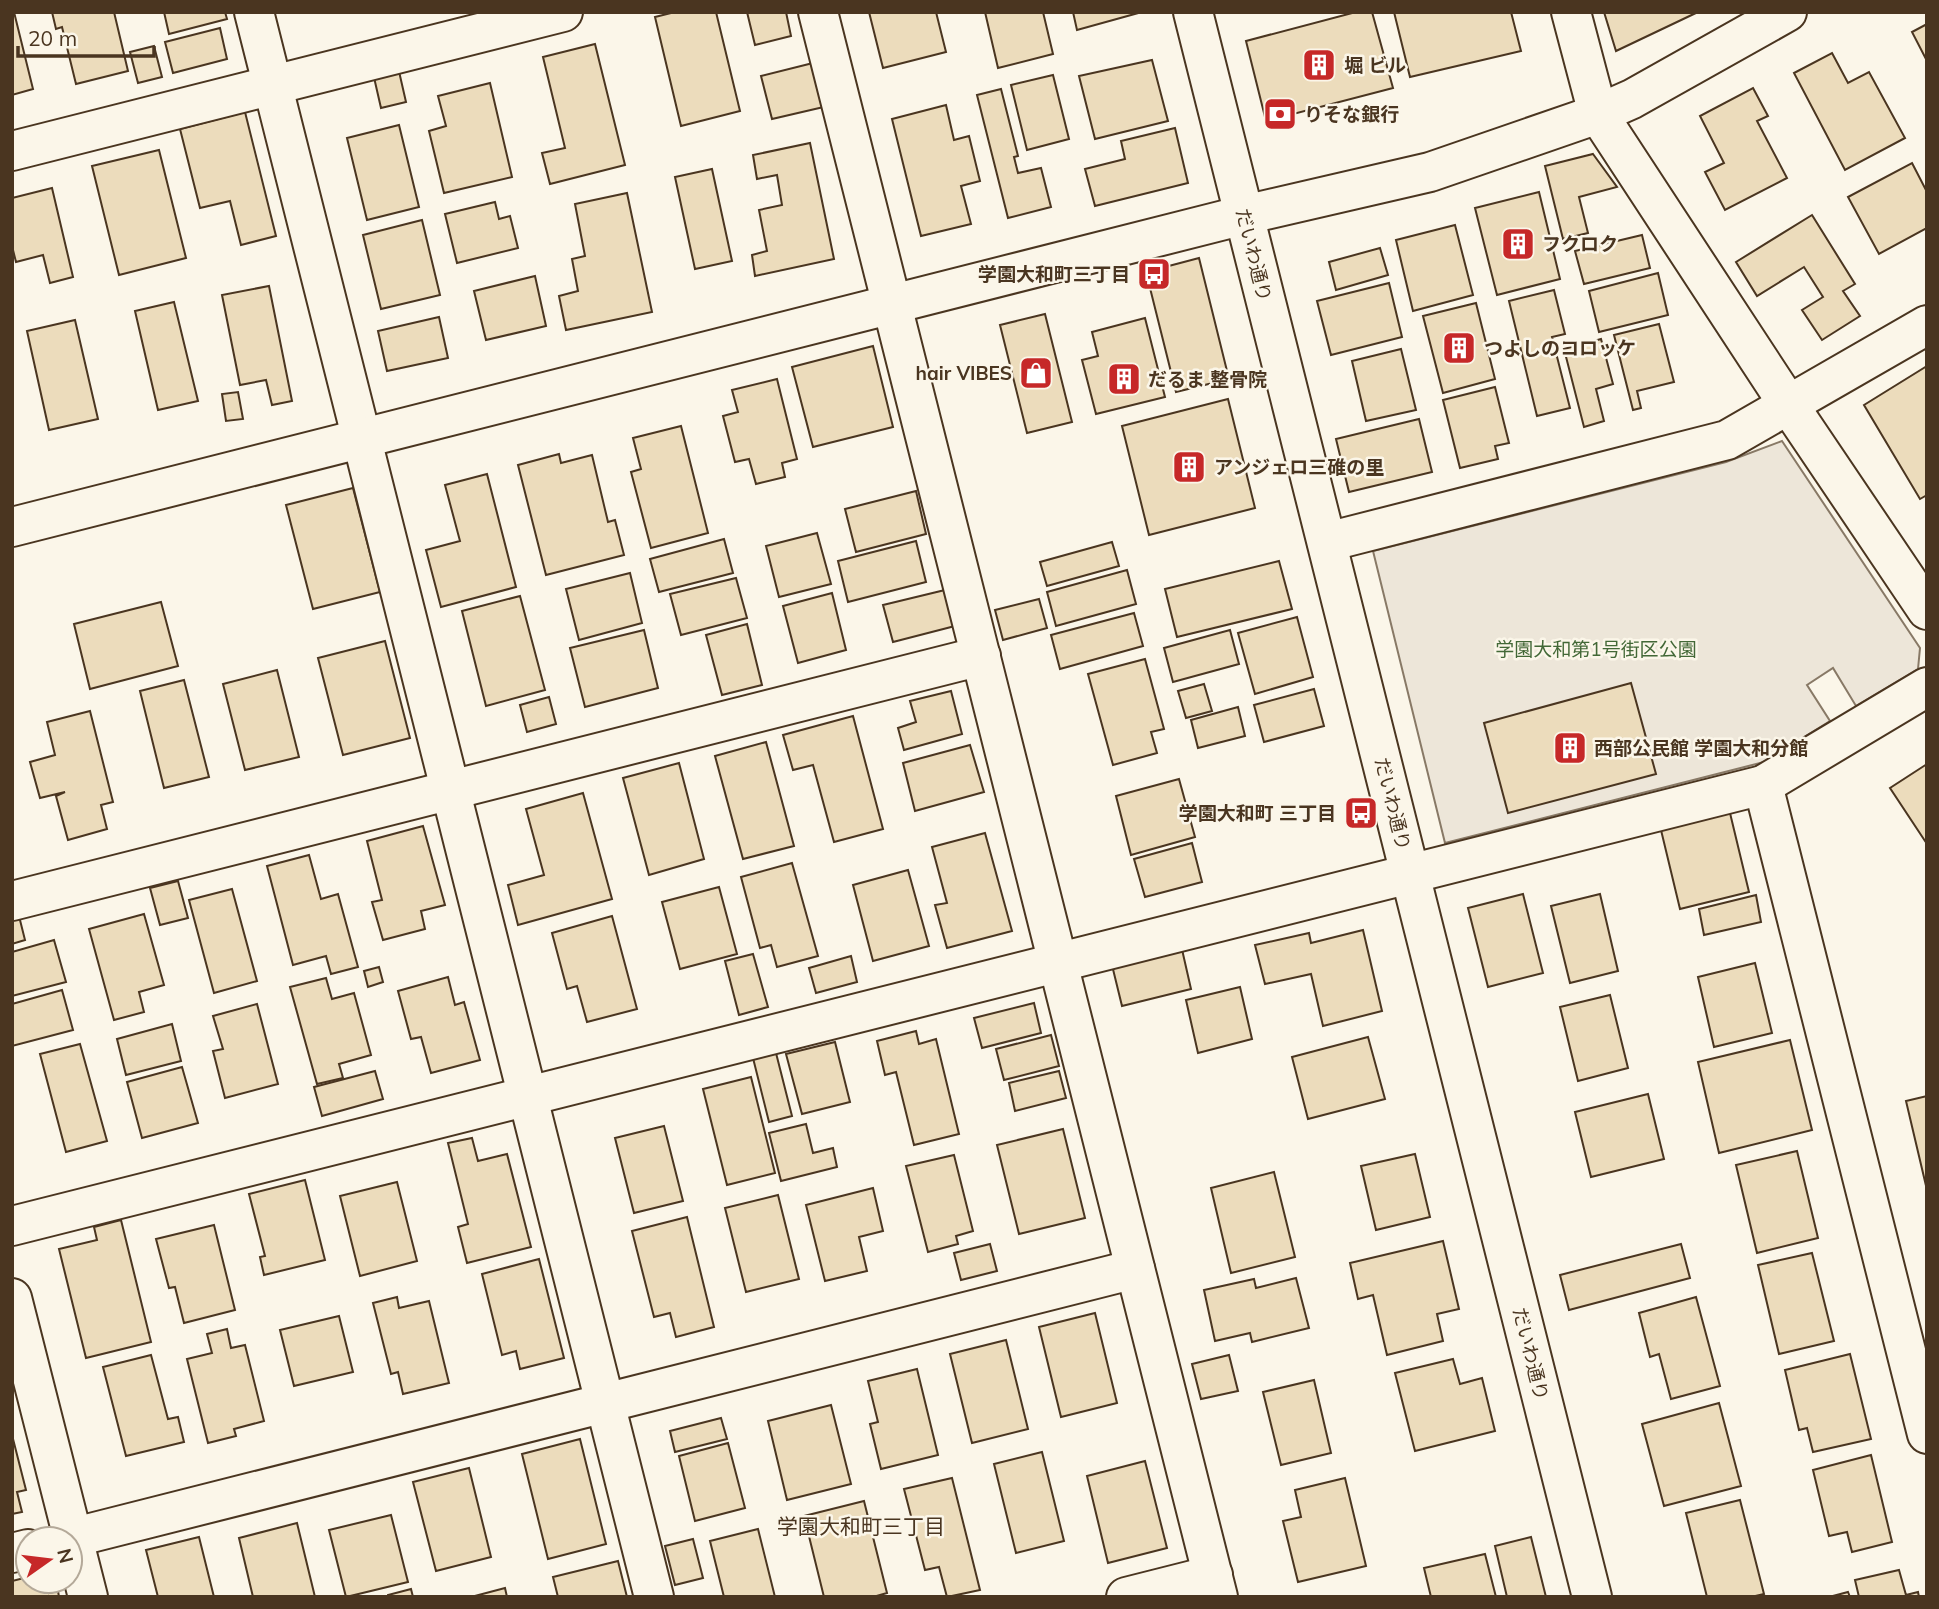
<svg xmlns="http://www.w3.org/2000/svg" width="1939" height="1609" viewBox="0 0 1939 1609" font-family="Mulish,'Noto Sans JP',sans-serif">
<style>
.green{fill:#ede6d9;stroke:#887966;stroke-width:2}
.building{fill:#ecdcbc;stroke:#4a3520;stroke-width:2}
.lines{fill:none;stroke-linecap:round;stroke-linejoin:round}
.minor-casing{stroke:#4a3520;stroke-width:42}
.minor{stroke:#fbf6e9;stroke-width:38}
.labels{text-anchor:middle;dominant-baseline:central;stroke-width:5;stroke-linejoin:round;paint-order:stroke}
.poi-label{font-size:19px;font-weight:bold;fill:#4a3520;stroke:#fbf6e9;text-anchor:start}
.street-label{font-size:19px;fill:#4a3520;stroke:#fbf6e9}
.park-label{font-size:19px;fill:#436837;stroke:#fbf6e9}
.neighbourhood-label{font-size:21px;fill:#4a3520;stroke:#fbf6e9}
</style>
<rect width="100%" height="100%" fill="#fbf6e9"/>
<polygon class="green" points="1782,441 1920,648 1918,669 1856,706 1833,668 1807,685 1830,721 1764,762 1445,843 1373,551 1726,462"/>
<g class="building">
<polygon points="12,12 14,12 33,89 12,95"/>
<polygon points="52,12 114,12 128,71 76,84 62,27 56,29"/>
<polygon points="164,12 225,12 227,19 169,34"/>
<polygon points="675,12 716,12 740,111 681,126 655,17"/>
<polygon points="747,12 786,12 791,36 755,45"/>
<polygon points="869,12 936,12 946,52 883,68"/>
<polygon points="985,12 1043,12 1053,54 998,68"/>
<polygon points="1073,12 1142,12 1077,30"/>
<polygon points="1356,12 1372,12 1393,88 1266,121 1246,41"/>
<polygon points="1394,12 1511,12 1521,51 1410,77"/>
<polygon points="1604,12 1698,12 1616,51"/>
<polygon points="1927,24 1927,61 1912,32"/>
<polygon points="220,28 227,59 173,73 165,42"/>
<polygon points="595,44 625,165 550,184 542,153 565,148 543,57"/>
<polygon points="154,46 162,77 138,83 130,52"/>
<polygon points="1832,53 1848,83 1869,72 1905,138 1845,170 1794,73"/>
<polygon points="1152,60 1168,121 1095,139 1079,76"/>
<polygon points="817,62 828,106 772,119 761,76"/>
<polygon points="398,67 406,102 381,108 373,73"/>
<polygon points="1053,75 1069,139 1027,150 1011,85"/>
<polygon points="490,83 512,177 444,193 429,131 446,126 438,96"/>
<polygon points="1753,88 1768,116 1757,121 1787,178 1725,210 1705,172 1724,163 1700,116"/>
<polygon points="1001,89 1018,156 1014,157 1018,173 1041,168 1051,207 1008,218 977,95"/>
<polygon points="946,105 954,140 969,136 980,181 961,186 971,224 921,236 892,119"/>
<polygon points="245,112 276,236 241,245 230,201 200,208 180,129"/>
<polygon points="399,125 419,207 367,220 347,138"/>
<polygon points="1175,128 1188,183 1095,206 1085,169 1125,159 1121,141"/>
<polygon points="810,143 834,259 755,276 752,255 767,251 759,210 782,205 777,175 757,179 753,155"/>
<polygon points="159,150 186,258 119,275 92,166"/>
<polygon points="1593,154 1617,187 1579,197 1588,233 1563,239 1545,166"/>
<polygon points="1912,163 1927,192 1927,228 1879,254 1848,197"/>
<polygon points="712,169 732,261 695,269 675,177"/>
<polygon points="52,188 73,277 50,283 43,255 16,262 12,246 12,198"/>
<polygon points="1539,192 1560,279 1497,295 1475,208"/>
<polygon points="627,193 652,312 566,330 559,296 578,291 572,259 585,256 575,204"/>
<polygon points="495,202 499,219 510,216 518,248 457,263 445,214"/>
<polygon points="1812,215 1855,284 1843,291 1860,316 1822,340 1802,310 1823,297 1804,267 1757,296 1736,262"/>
<polygon points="422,220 440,295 381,309 363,235"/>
<polygon points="1455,225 1473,295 1413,311 1396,240"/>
<polygon points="1642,235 1650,268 1584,284 1575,251"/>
<polygon points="1380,248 1388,275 1336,290 1329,262"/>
<polygon points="1199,258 1229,379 1176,392 1146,272"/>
<polygon points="1658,273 1668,315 1599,332 1589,291"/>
<polygon points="535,276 546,326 486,340 474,291"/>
<polygon points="1389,283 1402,337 1331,355 1317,301"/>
<polygon points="269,286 292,401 272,405 266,380 240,385 222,295"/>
<polygon points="1554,290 1565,334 1552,337 1570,408 1537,416 1509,301"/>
<polygon points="174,302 198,401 158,410 135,311"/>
<polygon points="1476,303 1495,379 1443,393 1423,316"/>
<polygon points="1045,314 1072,422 1027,433 1000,325"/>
<polygon points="439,317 448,358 387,371 378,331"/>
<polygon points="1145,318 1165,397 1096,414 1082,360 1098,356 1092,332"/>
<polygon points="75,320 98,419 49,430 27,331"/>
<polygon points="1659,324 1674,382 1637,391 1641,408 1633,410 1614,335"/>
<polygon points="1601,339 1613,384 1596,389 1604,421 1584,427 1564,349"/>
<polygon points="873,346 893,427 813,447 792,367"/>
<polygon points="1401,349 1416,410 1366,421 1352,361"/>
<polygon points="1927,366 1927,495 1920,499 1864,405"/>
<polygon points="777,379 797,459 782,463 785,477 756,484 749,459 735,462 723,416 738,412 732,390"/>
<polygon points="1495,387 1509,443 1495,446 1498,459 1460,468 1443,400"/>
<polygon points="238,392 243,419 226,421 222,394"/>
<polygon points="1228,399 1255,508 1149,535 1122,426"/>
<polygon points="1419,419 1432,472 1349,492 1336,439"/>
<polygon points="681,426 708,533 651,548 631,472 641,469 633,438"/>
<polygon points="559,454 561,463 592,455 608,522 615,520 624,555 546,575 518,465"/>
<polygon points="487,474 516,587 441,607 426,550 460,541 445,485"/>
<polygon points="353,488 380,592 313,609 286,505"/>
<polygon points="916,491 926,534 856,552 845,509"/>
<polygon points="817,533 831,584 779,597 766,546"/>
<polygon points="724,539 733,573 659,592 650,559"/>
<polygon points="916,541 926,582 848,602 838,561"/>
<polygon points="1112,542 1119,566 1047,586 1040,562"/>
<polygon points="1279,561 1292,609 1177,637 1165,589"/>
<polygon points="1127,570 1136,604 1056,626 1047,592"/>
<polygon points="630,573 642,623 579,640 566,589"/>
<polygon points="736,578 747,618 681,635 670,594"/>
<polygon points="945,590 955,626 893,642 883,605"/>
<polygon points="832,593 846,650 798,663 783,606"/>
<polygon points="520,596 545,690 486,706 462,611"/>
<polygon points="1039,599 1047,628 1003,640 995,610"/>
<polygon points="161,602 178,666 90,689 74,624"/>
<polygon points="1134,613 1143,646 1060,669 1051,635"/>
<polygon points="1297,617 1313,677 1255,694 1238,633"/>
<polygon points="747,624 762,685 722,695 706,635"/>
<polygon points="644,630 658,688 585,707 570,648"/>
<polygon points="1230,630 1239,664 1173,682 1164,648"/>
<polygon points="385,641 410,738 343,755 318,658"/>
<polygon points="1145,659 1164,729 1151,732 1157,753 1113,765 1088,674"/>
<polygon points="277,670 299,757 245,770 223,684"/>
<polygon points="184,680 209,777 164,788 140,691"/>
<polygon points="1631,683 1656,774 1508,813 1484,723"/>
<polygon points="1204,684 1212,711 1186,718 1178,691"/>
<polygon points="1314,689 1324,726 1264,742 1254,705"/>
<polygon points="951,691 962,734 904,750 898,728 916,722 910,701"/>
<polygon points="549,697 556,724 527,732 520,705"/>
<polygon points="1238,707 1245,736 1198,748 1191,720"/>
<polygon points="90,711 113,802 101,805 107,829 68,840 56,796 65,792 40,798 30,762 55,755 47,722"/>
<polygon points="853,716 883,829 834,842 813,765 793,770 783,735"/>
<polygon points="766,742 794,846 743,859 715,756"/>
<polygon points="970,745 984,792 915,811 903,763"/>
<polygon points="679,763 704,859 649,875 623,778"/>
<polygon points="1927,764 1927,844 1890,788"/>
<polygon points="1179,779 1195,837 1131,855 1116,796"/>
<polygon points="583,793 612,899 518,925 508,885 544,875 526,809"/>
<polygon points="1730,813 1749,892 1680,909 1661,830"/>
<polygon points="423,826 445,905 421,911 425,929 383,940 372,902 382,900 367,841"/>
<polygon points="985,833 1012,931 947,948 935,905 947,903 932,847"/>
<polygon points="1192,843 1202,882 1145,897 1134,859"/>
<polygon points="309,855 321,899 338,894 358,967 331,974 326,956 293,965 267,866"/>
<polygon points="792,863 818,956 777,967 771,945 760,948 741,877"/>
<polygon points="908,870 929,946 873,961 853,885"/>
<polygon points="178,881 188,918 160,925 150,888"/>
<polygon points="719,887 737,954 680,969 662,902"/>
<polygon points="232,889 257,981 214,993 189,900"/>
<polygon points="1523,894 1543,973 1488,987 1468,908"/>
<polygon points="1600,894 1618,971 1570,983 1551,906"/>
<polygon points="1756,895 1761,922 1704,935 1699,909"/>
<polygon points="18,912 25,940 12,944 12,914"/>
<polygon points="144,914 164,985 139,992 144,1012 114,1020 89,929"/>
<polygon points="612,916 637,1009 587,1022 577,986 567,989 552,933"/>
<polygon points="1363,930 1382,1011 1323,1026 1311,974 1265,984 1255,945 1309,933 1311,943"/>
<polygon points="54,940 66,982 12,996 12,952"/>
<polygon points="1181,945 1191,989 1122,1006 1111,961"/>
<polygon points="753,954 768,1007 739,1015 725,961"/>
<polygon points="851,956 857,982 816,993 809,968"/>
<polygon points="1755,963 1772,1033 1714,1047 1698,977"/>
<polygon points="379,967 383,982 368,987 364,971"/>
<polygon points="448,977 455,1005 464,1002 480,1060 431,1073 421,1037 411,1039 398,991"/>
<polygon points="326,978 332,999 354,993 371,1055 339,1064 343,1078 317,1084 290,987"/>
<polygon points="1240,987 1252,1039 1198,1053 1186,1000"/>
<polygon points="62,990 73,1030 12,1046 12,1004"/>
<polygon points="1610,995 1628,1068 1578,1081 1560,1007"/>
<polygon points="1034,1003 1041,1033 982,1048 974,1018"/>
<polygon points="257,1004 278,1084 225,1098 213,1051 223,1049 213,1016"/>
<polygon points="172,1024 181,1061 126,1075 117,1039"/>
<polygon points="916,1031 919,1044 936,1039 959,1134 914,1145 896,1072 885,1075 877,1041"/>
<polygon points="1051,1035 1059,1066 1004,1080 996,1049"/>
<polygon points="1368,1037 1385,1099 1308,1119 1292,1057"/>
<polygon points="1790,1040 1812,1130 1719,1153 1698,1062"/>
<polygon points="835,1042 850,1102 802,1114 786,1054"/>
<polygon points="80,1044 107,1141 66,1152 40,1054"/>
<polygon points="776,1053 792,1116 769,1122 753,1058"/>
<polygon points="182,1067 198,1123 142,1138 127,1082"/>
<polygon points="375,1071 383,1099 322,1116 314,1087"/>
<polygon points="1059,1071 1066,1098 1015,1111 1009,1083"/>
<polygon points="751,1077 775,1173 727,1185 703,1089"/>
<polygon points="1648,1094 1664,1159 1591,1177 1575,1112"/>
<polygon points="1927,1096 1927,1190 1906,1101"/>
<polygon points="806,1124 813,1153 833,1148 837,1167 781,1181 769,1133"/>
<polygon points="664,1126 683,1201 634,1213 615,1138"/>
<polygon points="1063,1129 1085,1218 1019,1234 997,1145"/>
<polygon points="472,1138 478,1161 507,1154 531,1247 467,1263 458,1227 468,1224 448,1143"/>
<polygon points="1797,1151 1818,1238 1757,1253 1736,1165"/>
<polygon points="1415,1154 1430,1217 1376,1230 1361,1166"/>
<polygon points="954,1155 973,1231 956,1236 958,1244 928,1252 906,1166"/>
<polygon points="1274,1172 1295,1257 1231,1273 1211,1188"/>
<polygon points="305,1180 325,1260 264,1275 260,1257 265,1256 249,1194"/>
<polygon points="397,1182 417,1261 360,1276 340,1196"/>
<polygon points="873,1188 883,1231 859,1237 867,1271 825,1281 806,1205"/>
<polygon points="778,1195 799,1279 746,1292 725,1208"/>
<polygon points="687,1217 714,1327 676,1337 670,1313 654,1317 632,1231"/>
<polygon points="121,1220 151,1342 86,1358 59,1249 97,1240 94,1227"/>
<polygon points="214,1225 235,1310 184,1323 175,1287 169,1288 156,1239"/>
<polygon points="1443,1241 1459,1309 1437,1314 1443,1341 1387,1355 1373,1295 1358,1299 1350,1263"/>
<polygon points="990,1244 997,1271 961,1280 954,1253"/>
<polygon points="1681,1244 1690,1278 1569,1310 1560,1275"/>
<polygon points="1812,1253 1834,1341 1779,1354 1758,1265"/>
<polygon points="539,1259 564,1358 520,1369 516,1351 502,1355 482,1274"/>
<polygon points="1296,1278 1309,1328 1252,1342 1250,1333 1215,1341 1204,1290 1254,1279 1256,1288"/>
<polygon points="397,1297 399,1308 429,1301 449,1383 403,1394 398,1372 391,1374 373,1303"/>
<polygon points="1696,1297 1720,1386 1671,1399 1659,1354 1650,1357 1639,1313"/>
<polygon points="1095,1313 1117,1403 1061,1417 1039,1327"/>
<polygon points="339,1316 353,1372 294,1386 280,1330"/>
<polygon points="227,1329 231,1348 245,1345 264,1421 234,1429 236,1436 208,1443 187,1359 212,1353 207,1334"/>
<polygon points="1006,1340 1028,1429 972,1443 950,1354"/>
<polygon points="1850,1354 1871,1439 1813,1452 1807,1428 1799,1430 1785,1370"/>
<polygon points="151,1355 168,1419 178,1417 184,1442 126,1456 103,1367"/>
<polygon points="1229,1355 1238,1391 1201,1399 1192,1364"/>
<polygon points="1453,1359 1460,1384 1482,1378 1495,1431 1415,1451 1395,1373"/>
<polygon points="917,1369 938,1455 881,1469 870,1424 878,1422 868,1381"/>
<polygon points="1314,1380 1331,1453 1281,1465 1263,1392"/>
<polygon points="1719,1403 1741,1486 1664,1506 1642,1424"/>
<polygon points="831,1405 851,1484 787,1500 768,1421"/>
<polygon points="721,1418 727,1439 675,1452 670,1431"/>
<polygon points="12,1435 26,1490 17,1492 22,1512 12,1514"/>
<polygon points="580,1439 606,1544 548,1559 522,1454"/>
<polygon points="728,1443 745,1508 695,1521 679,1456"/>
<polygon points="1042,1452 1064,1541 1016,1553 994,1464"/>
<polygon points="1871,1455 1892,1542 1852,1552 1847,1532 1829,1536 1813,1470"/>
<polygon points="1145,1461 1167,1548 1108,1563 1087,1476"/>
<polygon points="469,1468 491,1557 436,1571 413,1482"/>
<polygon points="952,1478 980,1590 947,1597 939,1567 925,1570 904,1489"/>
<polygon points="1345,1478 1366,1566 1298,1582 1283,1521 1301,1517 1295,1490"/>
<polygon points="1740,1500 1764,1594 1751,1597 1707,1597 1686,1513"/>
<polygon points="864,1501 887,1593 873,1597 824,1597 804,1516"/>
<polygon points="391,1515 408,1582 346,1597 329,1530"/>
<polygon points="297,1523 315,1597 253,1597 239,1538"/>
<polygon points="758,1529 775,1597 724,1597 710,1541"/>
<polygon points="199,1537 214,1597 158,1597 146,1550"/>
<polygon points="1531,1537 1546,1597 1507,1597 1495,1546"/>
<polygon points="693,1539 703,1578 675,1585 665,1546"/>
<polygon points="1485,1554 1496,1597 1431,1597 1424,1568"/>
<polygon points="618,1561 627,1597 558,1597 553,1577"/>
<polygon points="1899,1570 1906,1595 1918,1592 1919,1597 1859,1597 1855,1580"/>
<polygon points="28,1577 28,1581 46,1581 49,1593 58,1591 59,1597 12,1597 12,1581"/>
<polygon points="505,1588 507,1597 471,1597"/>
<polygon points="411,1589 413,1597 388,1597 388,1595"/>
<polygon points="1848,1592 1850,1597 1829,1597"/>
</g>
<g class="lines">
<defs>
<g id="minor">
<polyline points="254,12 654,1597"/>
<polyline points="818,12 1218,1597"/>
<polyline points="1193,12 1592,1597"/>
<polyline points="1571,12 1598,114 1788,404 1927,610"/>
<polyline points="12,151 563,12"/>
<polyline points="12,527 1244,215 1430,172 1598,114 1632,99 1787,12"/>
<polyline points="1327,542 1727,440 1927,325"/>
<polyline points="1763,785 1927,1434"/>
<polyline points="12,901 981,656"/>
<polyline points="12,1226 1763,785 1927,687"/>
<polyline points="12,1298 88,1597"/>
<polyline points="67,1539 1135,1269"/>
<polyline points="12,1553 28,1549"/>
<polyline points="1126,1597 1213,1575"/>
</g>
</defs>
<use href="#minor" class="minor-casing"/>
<use href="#minor" class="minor"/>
</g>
<defs>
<symbol id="building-square" viewBox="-11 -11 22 22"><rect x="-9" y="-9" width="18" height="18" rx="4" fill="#c62828" stroke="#fbf6e9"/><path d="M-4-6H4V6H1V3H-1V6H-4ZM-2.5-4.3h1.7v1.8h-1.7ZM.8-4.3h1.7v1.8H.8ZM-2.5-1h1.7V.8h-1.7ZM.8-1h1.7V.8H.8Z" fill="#fff"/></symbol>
<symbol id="bank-square" viewBox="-11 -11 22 22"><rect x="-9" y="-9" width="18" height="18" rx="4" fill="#c62828" stroke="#fbf6e9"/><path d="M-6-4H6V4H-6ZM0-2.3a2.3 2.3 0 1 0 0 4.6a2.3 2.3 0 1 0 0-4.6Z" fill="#fff"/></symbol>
<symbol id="bus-square" viewBox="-11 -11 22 22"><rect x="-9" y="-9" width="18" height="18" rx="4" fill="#c62828" stroke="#fbf6e9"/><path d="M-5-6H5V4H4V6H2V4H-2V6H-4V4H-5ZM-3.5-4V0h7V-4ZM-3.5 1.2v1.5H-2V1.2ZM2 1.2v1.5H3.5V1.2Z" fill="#fff"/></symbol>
<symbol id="shop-square" viewBox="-11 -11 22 22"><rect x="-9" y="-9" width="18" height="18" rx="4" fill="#c62828" stroke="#fbf6e9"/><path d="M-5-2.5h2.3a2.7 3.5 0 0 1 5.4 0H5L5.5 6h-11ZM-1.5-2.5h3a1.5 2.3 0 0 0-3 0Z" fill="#fff"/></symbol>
</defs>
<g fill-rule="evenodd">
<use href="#building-square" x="1300" y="46" width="38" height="38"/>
<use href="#bank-square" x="1261" y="95" width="38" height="38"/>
<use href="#building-square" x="1499" y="225" width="38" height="38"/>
<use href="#bus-square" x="1135" y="255" width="38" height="38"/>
<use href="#building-square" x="1440" y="329" width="38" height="38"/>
<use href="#shop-square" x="1017" y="354" width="38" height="38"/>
<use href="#building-square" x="1105" y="360" width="38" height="38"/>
<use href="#building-square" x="1170" y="448" width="38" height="38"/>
<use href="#building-square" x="1551" y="729" width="38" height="38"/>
<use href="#bus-square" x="1342" y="794" width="38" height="38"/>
</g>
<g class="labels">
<g class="poi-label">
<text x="1344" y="65">堀 ビル</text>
<text x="1304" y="114">りそな銀行</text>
<text x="1542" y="244">フクロク</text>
<text x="1130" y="274" text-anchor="end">学園大和町三丁目</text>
<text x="1484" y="348">つよしのコロッケ</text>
<text x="1012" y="373" text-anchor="end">hair VIBES</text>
<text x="1148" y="379">だるま 整骨院</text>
<text x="1214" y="467">アンジェロ三碓の里</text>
<text x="1594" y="748">西部公民館 学園大和分館</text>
<text x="1336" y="813" text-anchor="end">学園大和町 三丁目</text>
</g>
<g class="street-label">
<text transform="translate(1254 255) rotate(76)">だいわ通り</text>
<text transform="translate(1393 804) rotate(76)">だいわ通り</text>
<text transform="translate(1531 1354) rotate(76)">だいわ通り</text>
</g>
<g class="park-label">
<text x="1596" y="649">学園大和第1号街区公園</text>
</g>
<g class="neighbourhood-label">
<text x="861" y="1526">学園大和町三丁目</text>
</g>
</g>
<rect width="1939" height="1609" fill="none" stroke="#4a3520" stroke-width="28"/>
<g transform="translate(49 1560) rotate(76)"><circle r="33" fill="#fbf6e9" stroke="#b4a999" stroke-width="2"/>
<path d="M0-5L12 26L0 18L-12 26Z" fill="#c62828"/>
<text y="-10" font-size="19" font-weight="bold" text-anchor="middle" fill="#4a3520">N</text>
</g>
<path d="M18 46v10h136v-10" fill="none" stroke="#4a3520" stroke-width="3.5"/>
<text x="28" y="46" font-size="21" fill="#4a3520" stroke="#fbf6e9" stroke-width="5" paint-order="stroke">20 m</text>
</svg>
